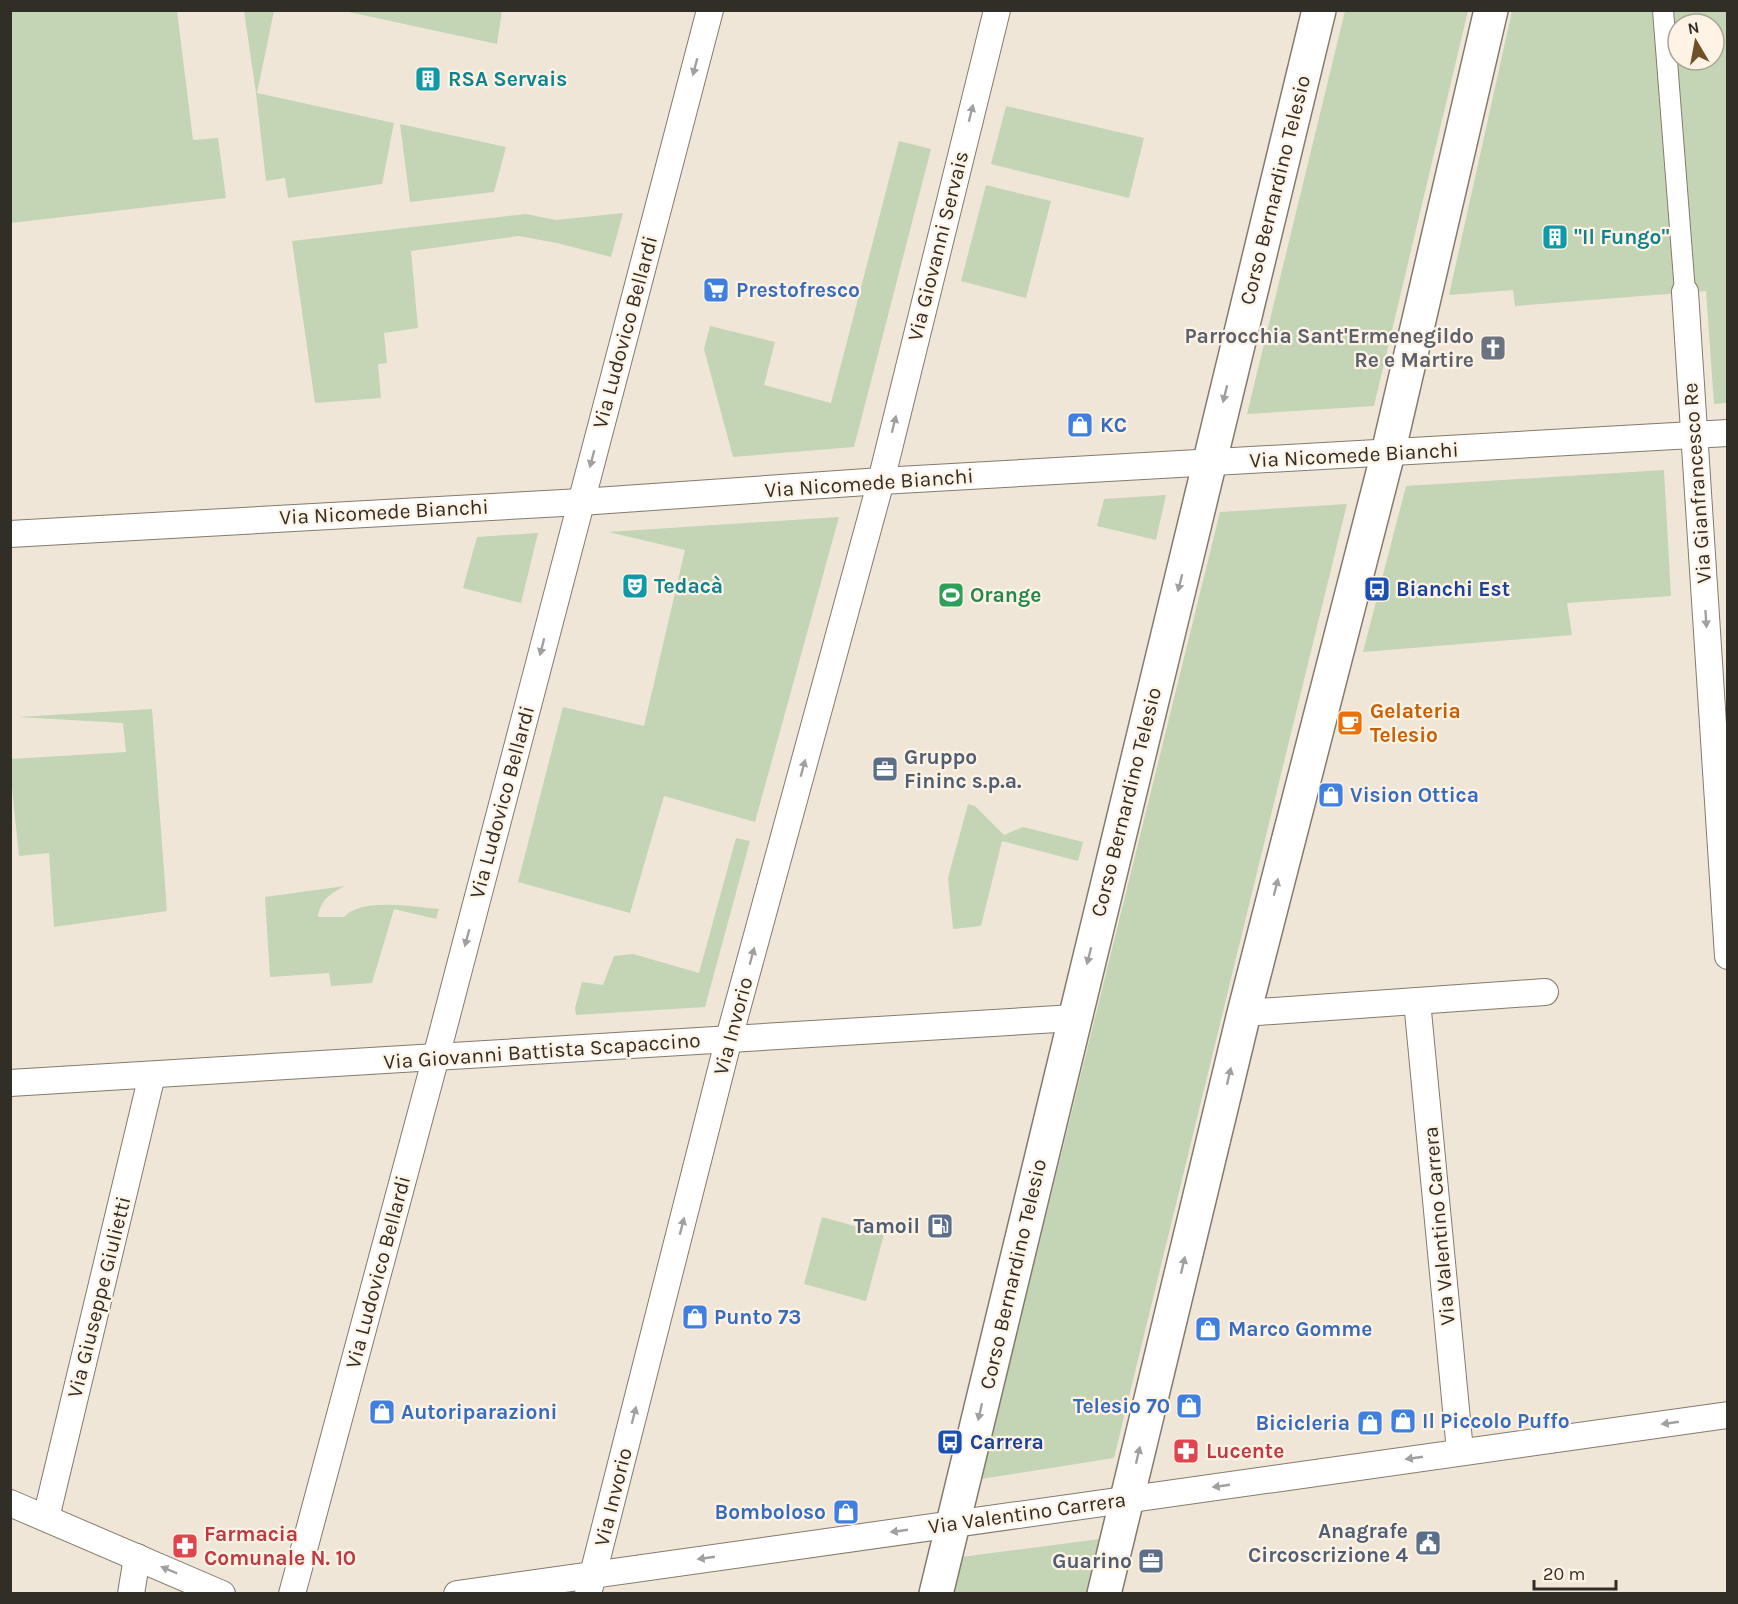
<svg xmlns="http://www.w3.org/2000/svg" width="1738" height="1604" viewBox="0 0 1738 1604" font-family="Karla,sans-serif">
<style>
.green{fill:#c4d5b5;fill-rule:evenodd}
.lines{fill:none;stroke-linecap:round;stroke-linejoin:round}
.pedestrian-casing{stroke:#847a6d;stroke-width:22}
.minor-casing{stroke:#847a6d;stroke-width:28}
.tertiary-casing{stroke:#847a6d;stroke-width:36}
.pedestrian{stroke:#fff;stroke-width:20}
.minor{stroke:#fff;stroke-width:26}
.tertiary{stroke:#fff;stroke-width:33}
.oneway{fill:#a2a09e}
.labels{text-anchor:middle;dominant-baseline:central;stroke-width:4.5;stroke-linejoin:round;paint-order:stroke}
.culture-label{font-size:21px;font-weight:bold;fill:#0d838f;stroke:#fef3e4;text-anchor:start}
.street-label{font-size:21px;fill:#312d27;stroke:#fef3e4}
.shop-label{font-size:21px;font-weight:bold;fill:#366cbe;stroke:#fef3e4;text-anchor:start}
.worship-label{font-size:21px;font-weight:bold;fill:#5b616d;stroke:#fef3e4;text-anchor:end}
.transit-label{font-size:21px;font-weight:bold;fill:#164399;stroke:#fef3e4;text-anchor:start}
.leisure-label{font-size:21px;font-weight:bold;fill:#27864d;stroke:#fef3e4;text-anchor:start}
.food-label{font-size:21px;font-weight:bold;fill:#c56008;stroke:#fef3e4;text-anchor:start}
.service-label{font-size:21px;font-weight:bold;fill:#4e5e75;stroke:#fef3e4;text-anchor:end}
.health-label{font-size:21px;font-weight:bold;fill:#be3a42;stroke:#fef3e4;text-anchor:start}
</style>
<rect width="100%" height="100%" fill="#f0e6d7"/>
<g class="green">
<polygon points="10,11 177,11 193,140 218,138 226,198 11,223"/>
<polygon points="244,11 274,11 257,93 394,123 382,184 288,198 285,178 266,181 256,93"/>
<polygon points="344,11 502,10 502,11 497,44"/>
<polygon points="1345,11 1468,11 1374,406 1247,414"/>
<path d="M1512 11H1727V403L1714 404 1706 291 1515 306 1513 290 1449 295ZM1678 24H1714V60H1678Z"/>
<polygon points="1006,106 1144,138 1129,198 991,164"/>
<polygon points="400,124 506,147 494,192 410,202"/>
<polygon points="899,141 931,149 854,447 733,457 704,349 710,326 775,342 764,385 831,403"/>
<polygon points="986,185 1051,201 1026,298 961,281"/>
<polygon points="623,213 611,257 557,243 519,236 411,251 418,328 384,333 387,363 378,364 381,398 315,403 292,241 526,214 556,220"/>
<polygon points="1664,470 1671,596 1567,603 1572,635 1363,652 1406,486"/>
<polygon points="1166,495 1156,540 1097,526 1104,499"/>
<polygon points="1347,504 1114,1458 981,1479 1220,512"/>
<polygon points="839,517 755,822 664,796 630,913 518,882 563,707 644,726 685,550 608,532"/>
<polygon points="538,533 521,603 463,588 477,537"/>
<polygon points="152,709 167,911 54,927 49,853 19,856 11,778 11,759 126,752 123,723 18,717"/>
<polygon points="968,804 975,806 1004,835 1023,827 1083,842 1078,861 1002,841 981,926 953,929 948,878"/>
<polygon points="736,838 750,841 705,1007 576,1015 575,1008 582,982 603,985 614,956 633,954 699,973"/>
<path d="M345 886C331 893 320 900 318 917H344C362 897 414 907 439 909L436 919 394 909 372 983 331 986 329 973 270 977 265 897Z"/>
<polygon points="822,1217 884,1234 866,1301 804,1284"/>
<polygon points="1100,1539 1086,1593 952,1594 961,1557"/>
</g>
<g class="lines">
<defs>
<polyline id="pedestrian" points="1663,10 1685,292"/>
<g id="minor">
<polyline points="1685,292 1728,956"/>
<polyline points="10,534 581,502 881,481 1728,433"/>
<polyline points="1417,1001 1460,1451"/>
<polyline points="1244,1013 1545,992"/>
<polyline points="10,1083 1074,1018"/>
<polyline points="10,1503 222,1594"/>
<polyline points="46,1518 152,1075"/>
<polyline points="131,1594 137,1557"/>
<polyline points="292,1594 441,1038 710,10"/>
<polyline points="457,1594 1728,1415"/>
<polyline points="588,1594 729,1038 881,481 997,10"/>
</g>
<g id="tertiary">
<polyline points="936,1594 1319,10"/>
<polyline points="1104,1594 1244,1013 1388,453 1491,10"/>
</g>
</defs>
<use href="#pedestrian" class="pedestrian-casing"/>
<use href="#minor" class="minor-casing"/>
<use href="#tertiary" class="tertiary-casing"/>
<use href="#pedestrian" class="pedestrian"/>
<use href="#minor" class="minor"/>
<use href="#tertiary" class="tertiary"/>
</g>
<defs><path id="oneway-solid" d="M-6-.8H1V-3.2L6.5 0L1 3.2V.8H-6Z" transform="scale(1.5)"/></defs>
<g class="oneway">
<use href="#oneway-solid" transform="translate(695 67) rotate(105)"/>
<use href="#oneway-solid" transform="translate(971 113) rotate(-76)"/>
<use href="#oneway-solid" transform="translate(1225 394) rotate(104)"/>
<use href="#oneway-solid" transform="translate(894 424) rotate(-76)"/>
<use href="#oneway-solid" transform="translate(592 459) rotate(105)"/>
<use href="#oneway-solid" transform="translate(1180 583) rotate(104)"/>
<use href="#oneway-solid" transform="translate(1706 619) rotate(86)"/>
<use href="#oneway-solid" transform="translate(542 647) rotate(104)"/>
<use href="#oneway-solid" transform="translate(803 768) rotate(-75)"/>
<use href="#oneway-solid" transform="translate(1276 887) rotate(-76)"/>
<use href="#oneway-solid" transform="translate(467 938) rotate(105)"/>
<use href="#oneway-solid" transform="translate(752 956) rotate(-75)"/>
<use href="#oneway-solid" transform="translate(1089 956) rotate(104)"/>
<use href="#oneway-solid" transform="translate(1229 1076) rotate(-77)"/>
<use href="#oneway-solid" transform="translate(682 1226) rotate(-76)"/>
<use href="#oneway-solid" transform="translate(1183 1265) rotate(-77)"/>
<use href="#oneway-solid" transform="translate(980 1412) rotate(103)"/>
<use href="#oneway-solid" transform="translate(634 1415) rotate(-76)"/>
<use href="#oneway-solid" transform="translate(1670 1423) rotate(172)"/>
<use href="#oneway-solid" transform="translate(1138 1455) rotate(-77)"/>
<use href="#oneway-solid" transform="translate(1414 1458) rotate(172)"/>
<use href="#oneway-solid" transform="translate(1221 1486) rotate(172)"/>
<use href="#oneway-solid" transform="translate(899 1531) rotate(172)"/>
<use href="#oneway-solid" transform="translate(706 1558) rotate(172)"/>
<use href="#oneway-solid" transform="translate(169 1570) rotate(-157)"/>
</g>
<defs>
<symbol id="building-square" viewBox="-11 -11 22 22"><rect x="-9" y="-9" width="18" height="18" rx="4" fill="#0f9aa8" stroke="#fef3e4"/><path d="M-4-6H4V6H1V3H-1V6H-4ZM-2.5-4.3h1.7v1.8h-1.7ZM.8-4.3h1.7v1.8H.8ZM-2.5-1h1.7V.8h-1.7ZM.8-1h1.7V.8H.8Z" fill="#fff"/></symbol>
<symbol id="supermarket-square" viewBox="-11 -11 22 22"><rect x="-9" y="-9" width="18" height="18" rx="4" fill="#3f7fe0" stroke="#fef3e4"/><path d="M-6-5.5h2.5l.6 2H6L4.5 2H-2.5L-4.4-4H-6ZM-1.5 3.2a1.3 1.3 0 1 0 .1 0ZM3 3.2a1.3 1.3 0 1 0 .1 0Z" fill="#fff"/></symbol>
<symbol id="church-square" viewBox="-11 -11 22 22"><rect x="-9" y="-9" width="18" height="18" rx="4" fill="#6b7280" stroke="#fef3e4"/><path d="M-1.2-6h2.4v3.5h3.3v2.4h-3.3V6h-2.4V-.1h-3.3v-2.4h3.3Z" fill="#fff"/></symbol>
<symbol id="shop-square" viewBox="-11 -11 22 22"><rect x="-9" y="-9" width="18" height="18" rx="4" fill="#3f7fe0" stroke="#fef3e4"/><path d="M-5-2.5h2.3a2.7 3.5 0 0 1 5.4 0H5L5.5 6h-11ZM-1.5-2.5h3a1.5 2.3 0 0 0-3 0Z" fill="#fff"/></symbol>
<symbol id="theatre-square" viewBox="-11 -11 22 22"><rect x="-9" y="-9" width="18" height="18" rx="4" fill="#0f9aa8" stroke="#fef3e4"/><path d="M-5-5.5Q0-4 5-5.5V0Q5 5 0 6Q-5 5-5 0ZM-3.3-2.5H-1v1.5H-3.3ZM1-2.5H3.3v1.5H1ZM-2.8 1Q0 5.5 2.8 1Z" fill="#fff"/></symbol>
<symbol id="bus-square" viewBox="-11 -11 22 22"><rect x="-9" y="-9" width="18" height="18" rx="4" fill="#1a4fb4" stroke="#fef3e4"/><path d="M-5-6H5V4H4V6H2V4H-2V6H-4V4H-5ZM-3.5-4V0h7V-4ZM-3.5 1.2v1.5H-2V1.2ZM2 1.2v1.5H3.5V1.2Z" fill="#fff"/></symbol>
<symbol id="stadium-square" viewBox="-11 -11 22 22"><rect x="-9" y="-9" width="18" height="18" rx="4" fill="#2e9e5b" stroke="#fef3e4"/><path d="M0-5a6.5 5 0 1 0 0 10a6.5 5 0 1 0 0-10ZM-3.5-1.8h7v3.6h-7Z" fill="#fff"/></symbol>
<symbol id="cafe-square" viewBox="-11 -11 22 22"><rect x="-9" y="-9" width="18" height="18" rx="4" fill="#e8710a" stroke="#fef3e4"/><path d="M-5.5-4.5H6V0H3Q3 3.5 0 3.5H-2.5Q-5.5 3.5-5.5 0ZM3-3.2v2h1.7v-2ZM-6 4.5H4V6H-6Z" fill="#fff"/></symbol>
<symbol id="office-square" viewBox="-11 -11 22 22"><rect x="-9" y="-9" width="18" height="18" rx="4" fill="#5c6f8a" stroke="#fef3e4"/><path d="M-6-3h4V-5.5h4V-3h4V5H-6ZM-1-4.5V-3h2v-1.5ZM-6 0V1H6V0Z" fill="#fff"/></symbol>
<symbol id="fuel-square" viewBox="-11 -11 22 22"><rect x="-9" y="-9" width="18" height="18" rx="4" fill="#5c6f8a" stroke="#fef3e4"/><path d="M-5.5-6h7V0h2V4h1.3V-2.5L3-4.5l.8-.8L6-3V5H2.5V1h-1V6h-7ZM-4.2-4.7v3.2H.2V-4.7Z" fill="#fff"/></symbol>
<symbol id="pharmacy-square" viewBox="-11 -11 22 22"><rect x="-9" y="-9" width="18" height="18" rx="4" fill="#e0444e" stroke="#fef3e4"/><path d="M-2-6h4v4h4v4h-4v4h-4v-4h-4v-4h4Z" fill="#fff"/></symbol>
<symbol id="civic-square" viewBox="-11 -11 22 22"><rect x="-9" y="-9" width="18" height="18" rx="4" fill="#5c6f8a" stroke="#fef3e4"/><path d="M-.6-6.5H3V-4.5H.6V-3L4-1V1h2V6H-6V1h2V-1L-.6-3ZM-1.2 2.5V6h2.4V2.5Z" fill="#fff"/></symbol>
</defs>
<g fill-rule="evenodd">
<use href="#building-square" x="413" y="64" width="30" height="30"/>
<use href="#building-square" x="1540" y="222" width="30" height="30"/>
<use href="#supermarket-square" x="701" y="275" width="30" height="30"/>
<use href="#church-square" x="1478" y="333" width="30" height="30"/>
<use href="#shop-square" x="1065" y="410" width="30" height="30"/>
<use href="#theatre-square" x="620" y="571" width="30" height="30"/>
<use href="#bus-square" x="1362" y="574" width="30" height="30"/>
<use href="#stadium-square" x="936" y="580" width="30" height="30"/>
<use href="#cafe-square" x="1335" y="708" width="30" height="30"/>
<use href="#office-square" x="870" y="754" width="30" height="30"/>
<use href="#shop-square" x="1316" y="780" width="30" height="30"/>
<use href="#fuel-square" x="925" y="1211" width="30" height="30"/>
<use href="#shop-square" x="680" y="1302" width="30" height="30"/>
<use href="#shop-square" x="1193" y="1314" width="30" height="30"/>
<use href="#shop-square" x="1174" y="1391" width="30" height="30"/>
<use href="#shop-square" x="367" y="1397" width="30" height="30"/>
<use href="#shop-square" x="1388" y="1406" width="30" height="30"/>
<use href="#shop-square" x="1355" y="1408" width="30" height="30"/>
<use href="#bus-square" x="935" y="1427" width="30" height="30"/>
<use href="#pharmacy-square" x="1171" y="1436" width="30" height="30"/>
<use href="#shop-square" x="831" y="1497" width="30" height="30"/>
<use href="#civic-square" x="1413" y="1528" width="30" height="30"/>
<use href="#pharmacy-square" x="170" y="1531" width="30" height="30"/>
<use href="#office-square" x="1136" y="1546" width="30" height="30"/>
</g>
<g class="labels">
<g class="culture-label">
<text x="448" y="79">RSA Servais</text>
<text x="1574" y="237">"Il Fungo"</text>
<text x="654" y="586">Tedacà</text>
</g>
<g class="street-label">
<text transform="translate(1275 190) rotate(-76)">Corso Bernardino Telesio</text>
<text transform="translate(938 246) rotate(-76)">Via Giovanni Servais</text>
<text transform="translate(625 332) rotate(-75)">Via Ludovico Bellardi</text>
<text transform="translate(1354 455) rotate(-3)">Via Nicomede Bianchi</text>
<text transform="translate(869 483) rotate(-4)">Via Nicomede Bianchi</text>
<text transform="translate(1697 483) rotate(-94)">Via Gianfrancesco Re</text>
<text transform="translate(384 512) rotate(-3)">Via Nicomede Bianchi</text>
<text transform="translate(502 802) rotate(-75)">Via Ludovico Bellardi</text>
<text transform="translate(1126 802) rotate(-76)">Corso Bernardino Telesio</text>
<text transform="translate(733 1026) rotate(-75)">Via Invorio</text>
<text transform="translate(542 1051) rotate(-4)">Via Giovanni Battista Scapaccino</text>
<text transform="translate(1439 1226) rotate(-95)">Via Valentino Carrera</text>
<text transform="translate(378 1272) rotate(-75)">Via Ludovico Bellardi</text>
<text transform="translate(1013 1274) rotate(-77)">Corso Bernardino Telesio</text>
<text transform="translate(99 1297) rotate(-76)">Via Giuseppe Giulietti</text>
<text transform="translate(613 1497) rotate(-76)">Via Invorio</text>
<text transform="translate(1027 1513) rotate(-8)">Via Valentino Carrera</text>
</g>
<g class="shop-label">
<text x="736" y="290">Prestofresco</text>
<text x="1100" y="425">KC</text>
<text x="1350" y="795">Vision Ottica</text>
<text x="714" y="1317">Punto 73</text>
<text x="1228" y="1329">Marco Gomme</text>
<text x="1170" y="1406" text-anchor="end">Telesio 70</text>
<text x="401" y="1412">Autoriparazioni</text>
<text x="1422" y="1421">Il Piccolo Puffo</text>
<text x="1350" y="1423" text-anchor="end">Bicicleria</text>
<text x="826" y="1512" text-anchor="end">Bomboloso</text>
</g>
<g class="worship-label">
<text x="1474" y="336">Parrocchia Sant'Ermenegildo<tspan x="1474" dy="24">Re e Martire</tspan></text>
</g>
<g class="transit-label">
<text x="1396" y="589">Bianchi Est</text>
<text x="970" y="1442">Carrera</text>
</g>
<g class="leisure-label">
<text x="970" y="595">Orange</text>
</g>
<g class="food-label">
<text x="1370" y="711">Gelateria<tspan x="1370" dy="24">Telesio</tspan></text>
</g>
<g class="service-label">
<text x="904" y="757" text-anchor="start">Gruppo<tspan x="904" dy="24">Fininc s.p.a.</tspan></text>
<text x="920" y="1226">Tamoil</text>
<text x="1408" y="1531">Anagrafe<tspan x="1408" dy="24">Circoscrizione 4</tspan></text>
<text x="1132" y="1561">Guarino</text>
</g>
<g class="health-label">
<text x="1206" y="1451">Lucente</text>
<text x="204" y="1534">Farmacia<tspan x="204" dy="24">Comunale N. 10</tspan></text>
</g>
</g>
<rect width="1738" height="1604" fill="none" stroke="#312d27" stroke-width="24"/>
<g transform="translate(1696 42) rotate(350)"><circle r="28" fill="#fef3e4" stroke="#aca498" stroke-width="1.5"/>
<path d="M0-4.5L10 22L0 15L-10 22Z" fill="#705026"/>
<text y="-9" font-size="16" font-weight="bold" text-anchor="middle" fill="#312d27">N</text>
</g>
<path d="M1534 1580v9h82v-9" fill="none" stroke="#312d27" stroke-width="3"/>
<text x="1543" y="1580" font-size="18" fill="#312d27" stroke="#fef3e4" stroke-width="4.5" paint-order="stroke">20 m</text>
</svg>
